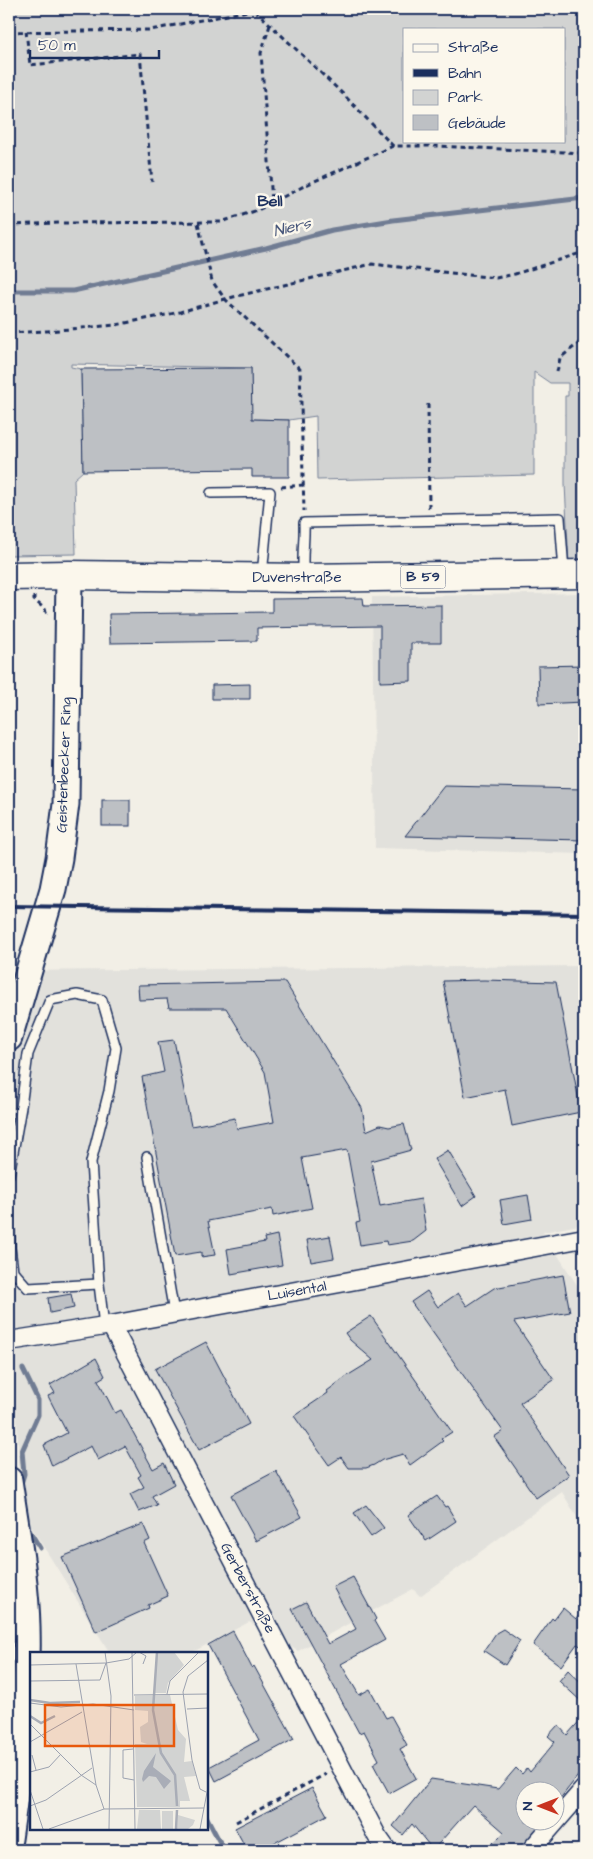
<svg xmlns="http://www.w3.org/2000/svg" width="593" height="1859" viewBox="0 0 593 1859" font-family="'Architects Daughter',sans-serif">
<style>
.built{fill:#e2e1dc}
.green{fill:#d2d3d2;stroke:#768198;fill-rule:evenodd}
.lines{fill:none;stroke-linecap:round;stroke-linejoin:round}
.stream{stroke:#707b93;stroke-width:5}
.building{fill:#bdc0c4;stroke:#1b2f5e}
.lane-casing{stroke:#1b2f5e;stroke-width:12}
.street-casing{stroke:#1b2f5e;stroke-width:21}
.secondary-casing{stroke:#1b2f5e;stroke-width:29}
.primary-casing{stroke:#1b2f5e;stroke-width:31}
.path{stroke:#1b2f5e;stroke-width:3;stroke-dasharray:5 4;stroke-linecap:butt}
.lane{stroke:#fbf7ec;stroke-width:9}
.street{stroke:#fbf7ec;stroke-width:18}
.secondary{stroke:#fbf7ec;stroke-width:25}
.primary{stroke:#fbf7ec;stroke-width:28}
.rail{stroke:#1b2f5e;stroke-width:4}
.labels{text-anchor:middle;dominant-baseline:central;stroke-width:5;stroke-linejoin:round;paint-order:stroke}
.shield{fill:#fbf7ec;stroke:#5e6b89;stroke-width:1}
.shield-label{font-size:14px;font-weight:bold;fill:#1b2f5e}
.street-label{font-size:15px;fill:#1b2f5e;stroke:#fbf7ec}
.neighbourhood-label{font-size:16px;font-weight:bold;fill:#1b2f5e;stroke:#fbf7ec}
.water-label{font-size:16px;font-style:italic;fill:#465579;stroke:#fbf7ec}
.inset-river{fill:none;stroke:#a9adb7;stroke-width:2.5}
.inset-road{fill:none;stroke:#9ca2b0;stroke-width:1}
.view{fill:#e8590c;fill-opacity:0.15;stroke:#e8590c;stroke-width:2.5}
.inset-edge{fill:none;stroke:#1b2f5e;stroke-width:2.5}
</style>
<rect width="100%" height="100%" fill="#f2efe6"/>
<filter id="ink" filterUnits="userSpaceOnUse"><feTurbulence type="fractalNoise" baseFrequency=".02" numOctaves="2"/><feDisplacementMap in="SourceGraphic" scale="10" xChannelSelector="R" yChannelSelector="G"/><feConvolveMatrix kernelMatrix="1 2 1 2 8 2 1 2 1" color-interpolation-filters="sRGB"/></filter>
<g filter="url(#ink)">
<g class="built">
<polygon points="584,593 584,854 375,848 372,597"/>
<polygon points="584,966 584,1224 543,1232 584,1296 584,1529 562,1492 420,1596 413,1589 298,1651 249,1622 191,1653 110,1653 22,1512 13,1357 9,1346 9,971"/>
</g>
<path class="green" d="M9 9H584V565H569L565 484V396H568V383H550L534 372V475L317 480 316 416 289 420 251 419V368L71 364V367L81 369 83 471 74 479 76 554 9 555ZM404 29H564V141H404Z"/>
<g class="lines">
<g class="stream">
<polyline points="9,291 73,291 266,248 332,230 393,220 584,198"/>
<polyline points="20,1487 24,1474 22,1451 38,1415 38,1400 23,1369"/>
<polyline points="26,1525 40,1548"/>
<polyline points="206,1816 224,1850"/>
</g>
</g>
<g class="building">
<polygon points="251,368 252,419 289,420 289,477 252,477 252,469 83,471 81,369"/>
<polygon points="363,598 364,606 441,605 441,643 411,643 411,681 380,682 380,626 257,628 257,641 110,643 109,614 272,612 272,599"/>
<polygon points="584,665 584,702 539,704 538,666"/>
<polygon points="250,684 250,699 212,699 212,685"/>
<polygon points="444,786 584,789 584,840 405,836"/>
<rect x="102" y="800" width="28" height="26"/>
<polygon points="484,980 556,982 581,1112 512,1126 505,1089 465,1097 443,981"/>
<polygon points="285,982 362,1108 366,1131 380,1125 389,1127 404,1124 411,1150 371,1161 380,1206 421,1199 426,1231 413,1241 387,1245 386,1241 360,1245 356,1223 360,1222 347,1150 302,1158 312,1208 273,1216 272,1209 208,1221 215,1255 201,1257 201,1252 175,1256 142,1077 164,1072 158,1042 174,1040 191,1126 235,1118 237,1129 274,1122 265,1072 226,1008 169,1008 167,999 139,1000 138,985"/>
<polygon points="448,1150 476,1196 462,1206 434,1159"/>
<polygon points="528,1195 532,1219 504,1224 500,1200"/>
<polygon points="277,1235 282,1265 231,1274 227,1249 265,1242 264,1238"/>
<polygon points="330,1236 334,1258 311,1262 307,1240"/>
<polygon points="563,1275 570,1312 514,1322 554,1380 520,1403 569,1475 536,1498 494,1437 503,1431 411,1302 427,1291 438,1307 458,1293 467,1306 494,1288"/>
<polygon points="71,1294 74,1308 50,1313 48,1298"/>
<polygon points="371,1316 452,1432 441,1439 443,1441 410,1465 403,1454 382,1460 374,1465 366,1468 349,1468 341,1457 329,1465 294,1416 328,1393 327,1391 347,1376 373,1360 350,1340 345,1333"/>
<polygon points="206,1342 249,1424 199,1450 155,1369"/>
<polygon points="96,1358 105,1376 98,1380 115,1413 121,1410 153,1469 164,1463 174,1484 152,1496 157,1505 139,1512 130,1494 144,1487 138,1477 141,1475 125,1446 98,1460 91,1446 52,1466 44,1445 67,1433 48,1396 55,1393 50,1385"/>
<polygon points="276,1471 302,1517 256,1541 231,1495"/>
<polygon points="437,1496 445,1507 447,1506 456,1521 426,1541 408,1515"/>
<polygon points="366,1505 384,1528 371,1537 354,1513"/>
<polygon points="143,1524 150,1540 144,1543 168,1596 148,1605 149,1608 96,1632 62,1557"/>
<polygon points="353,1577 376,1619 374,1621 385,1640 341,1664 359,1695 370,1689 386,1718 391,1716 407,1745 400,1749 416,1778 389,1793 373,1764 379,1760 364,1731 359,1733 292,1609 306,1602 328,1644 356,1629 333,1587"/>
<polygon points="563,1608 576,1619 584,1609 584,1648 577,1644 561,1666 533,1645 552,1618 554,1620"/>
<polygon points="503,1629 520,1641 505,1665 484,1651 496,1633"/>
<polygon points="233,1631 252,1668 254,1666 294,1739 216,1781 209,1767 259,1740 208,1645"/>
<polygon points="568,1670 584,1685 584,1704 559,1681"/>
<polygon points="584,1716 584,1768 556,1804 556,1792 526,1792 526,1822 542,1822 519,1850 486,1850 504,1832 473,1805 433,1850 412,1824 403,1835 393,1826 431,1779 498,1789 516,1768 522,1774 527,1768 530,1772 555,1742 548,1736 558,1725 567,1735"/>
<polygon points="312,1788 327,1815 261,1850 247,1850 235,1828"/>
</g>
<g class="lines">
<defs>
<g id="lane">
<polyline points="211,493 270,492 262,575"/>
<path d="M304 576C301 558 305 541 304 523L560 518 564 571"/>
<polyline points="147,1157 174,1313"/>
<polyline points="9,1175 21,1107 28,1054 50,1000 77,995 102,1000 116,1048 109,1091 91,1162 99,1284 104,1326"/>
<polyline points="9,1212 10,1248 13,1271 28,1288 99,1284"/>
</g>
<g id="street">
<polyline points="111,1325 377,1836 387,1850"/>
<polyline points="9,1341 111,1325 584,1238"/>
<polyline points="531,1850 584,1789"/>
</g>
<g id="secondary">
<polyline points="9,1038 53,889 59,858 66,804 69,575"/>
<path d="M9 1480C16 1529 26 1578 27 1627 29 1698 19 1769 9 1839"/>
</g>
<polyline id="primary" points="9,576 69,575 304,578 584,574"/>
</defs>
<use href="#lane" class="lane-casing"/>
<use href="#street" class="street-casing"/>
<use href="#secondary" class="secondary-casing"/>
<use href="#primary" class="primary-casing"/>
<g class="path">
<polyline points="581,9 584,35"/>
<polyline points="255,10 343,94 393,146"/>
<polyline points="270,25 261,53 272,202"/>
<polyline points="26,31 30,65 140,54 152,182"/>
<polyline points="9,32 150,30 258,9"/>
<polyline points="198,223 212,281 225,299 300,369 304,511"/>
<polyline points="9,225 59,223 221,222 258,210 306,185 393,146 436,146 584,153"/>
<polyline points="9,333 47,331 116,325 180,312 225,299 372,264 496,278 515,274 584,252"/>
<polyline points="557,372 560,358 584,339"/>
<polyline points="428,404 429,509"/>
<polyline points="281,487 303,485"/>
<polyline points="34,596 34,600 45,609 47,614"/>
<polyline points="236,1822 326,1774"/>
<polyline points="128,1846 130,1850"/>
</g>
<use href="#lane" class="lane"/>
<use href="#street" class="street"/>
<use href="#secondary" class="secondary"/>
<use href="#primary" class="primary"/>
<polyline class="rail" points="9,906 584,914"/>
</g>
</g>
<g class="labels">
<rect class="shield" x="400.5" y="565.5" width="45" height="23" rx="4"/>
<g class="shield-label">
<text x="423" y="577">B 59</text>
</g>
<g class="street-label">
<text x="297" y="577">Duvenstraße</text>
<text transform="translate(64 765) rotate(-88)">Geistenbecker Ring</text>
<text transform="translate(297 1291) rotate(-10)">Luisental</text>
<text transform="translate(248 1588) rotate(62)">Gerberstraße</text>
</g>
<g class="neighbourhood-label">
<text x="270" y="201">Bell</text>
</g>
<g class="water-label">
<text transform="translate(292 227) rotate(-13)">Niers</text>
</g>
</g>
<g transform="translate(30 1652)">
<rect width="178" height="178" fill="#f2efe6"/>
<path d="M127 0H144L154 13 138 31 136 41H124ZM140 43 148 78 156 87 154 110 162 109 166 124 154 125 160 149H150V155H107L105 92H117L111 90 110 75 118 70V59L105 58V44ZM109 158H130L131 177H107ZM132 159H143V177H132ZM148 163 165 168 163 173 158 177H147Z" fill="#d2d3d2"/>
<path d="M126 101 123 115 141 129 134 137 126 125 119 124 113 130 112 127 114 119Z" fill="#a9adb7"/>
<path class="inset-river" d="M127 0 123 58 131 101 145 123 147 154M0 48 20 51 50 50M0 64 11 71 25 64M146 177 147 158"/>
<path class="inset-road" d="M75 0 81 44 79 177M102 0 105 177M109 0 116 4 113 12M46 12 66 133M0 13 76 11 99 7 107 0M0 29 70 28 76 11M137 42 140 29 169 0M104 43 178 42M0 51 31 55 63 52 104 58M157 57 178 56M0 72 51 123 66 133 74 157M0 90 52 60M103 97 93 98V126L104 128M2 103 6 118M0 120 19 115 31 102M0 138 13 177M176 140 170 137 162 108 153 40 158 24 178 8M0 154 16 148 62 116M19 177 74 157 174 156M170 177 178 135"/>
<path class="view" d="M15 53H144V94H15Z"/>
<rect width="178" height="178" class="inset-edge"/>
</g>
<rect width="593" height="1859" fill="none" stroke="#fbf7ec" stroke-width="30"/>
<rect x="15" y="15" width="563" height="1829" fill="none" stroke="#1b2f5e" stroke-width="2" filter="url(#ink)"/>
<rect x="403" y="28" width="162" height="115" fill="#fbf7ec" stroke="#a1a7b3"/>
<rect x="413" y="44" width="25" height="8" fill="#fbf7ec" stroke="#a1a7b3"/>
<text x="448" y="52" font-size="15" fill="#1b2f5e">Straße</text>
<rect x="413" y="69" width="25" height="8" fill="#1b2f5e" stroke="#a1a7b3"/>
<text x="448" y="78" font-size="15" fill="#1b2f5e">Bahn</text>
<rect x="413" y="90" width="25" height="15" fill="#d2d3d2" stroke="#a1a7b3"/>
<text x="448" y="102" font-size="15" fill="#1b2f5e">Park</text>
<rect x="413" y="115" width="25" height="15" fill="#bdc0c4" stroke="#a1a7b3"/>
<text x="448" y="128" font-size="15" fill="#1b2f5e">Gebäude</text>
<g transform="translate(540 1806) rotate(270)"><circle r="24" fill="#fbf7ec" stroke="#a1a7b3"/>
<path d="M0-4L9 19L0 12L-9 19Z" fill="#c8321e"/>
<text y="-8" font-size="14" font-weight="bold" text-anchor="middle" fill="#1b2f5e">N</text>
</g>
<path d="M30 50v8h129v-8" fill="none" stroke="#1b2f5e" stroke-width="2.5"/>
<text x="38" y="50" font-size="15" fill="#1b2f5e" stroke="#fbf7ec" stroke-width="4" paint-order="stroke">50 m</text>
</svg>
